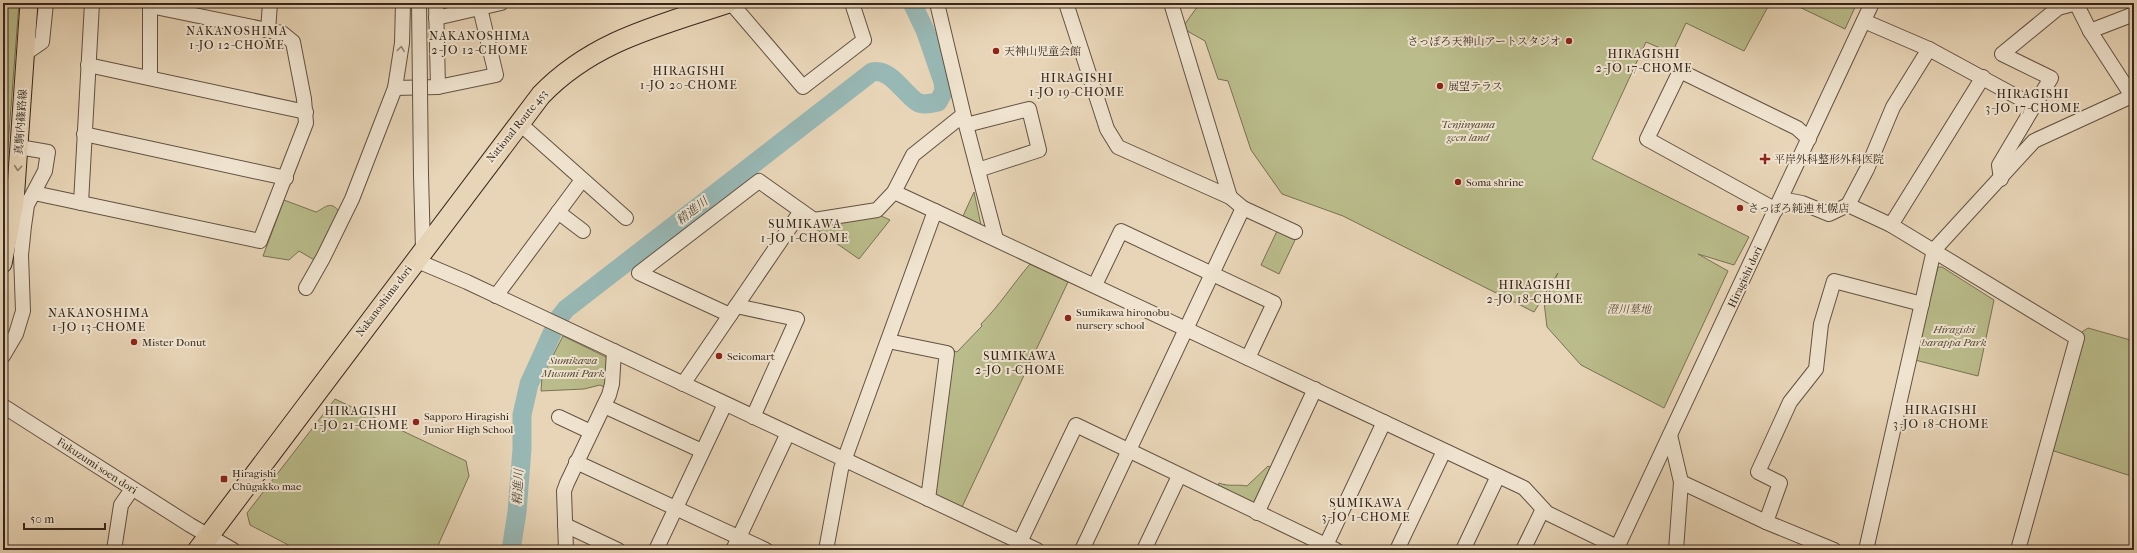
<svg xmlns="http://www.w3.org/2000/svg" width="2137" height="553" viewBox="0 0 2137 553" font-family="'IM FELL French Canon','Noto Serif JP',serif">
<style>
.green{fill:#babc8b;stroke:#787253}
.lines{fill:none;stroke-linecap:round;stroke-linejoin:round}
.river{stroke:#98b8b5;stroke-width:19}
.minor-casing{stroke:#625242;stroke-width:16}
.major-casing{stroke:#36271b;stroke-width:19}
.highway-casing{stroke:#36271b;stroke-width:22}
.minor{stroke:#f0e4d0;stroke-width:14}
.major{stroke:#e8d5b7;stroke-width:17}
.highway{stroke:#e8d5b7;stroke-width:20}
.minor-bridge-casing{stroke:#625242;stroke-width:16;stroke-linecap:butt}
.minor-bridge{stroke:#f0e4d0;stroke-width:14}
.oneway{stroke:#938676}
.oneway2{stroke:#8f7e69}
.poi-dot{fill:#8f2418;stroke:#f0e4d0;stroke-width:1.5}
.labels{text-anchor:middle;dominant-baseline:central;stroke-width:4;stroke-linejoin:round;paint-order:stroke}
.poi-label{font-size:11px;fill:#36271b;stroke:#f0e4d0;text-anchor:start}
.street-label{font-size:11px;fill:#36271b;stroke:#f0e4d0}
.park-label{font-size:11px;font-style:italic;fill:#574c37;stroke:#f0e4d0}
.neighbourhood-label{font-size:12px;letter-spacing:1px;fill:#36271b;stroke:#f0e4d0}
.water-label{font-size:12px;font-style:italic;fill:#4e4b42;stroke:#f0e4d0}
</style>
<rect width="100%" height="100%" fill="#e8d5b7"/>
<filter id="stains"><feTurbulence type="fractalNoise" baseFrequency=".005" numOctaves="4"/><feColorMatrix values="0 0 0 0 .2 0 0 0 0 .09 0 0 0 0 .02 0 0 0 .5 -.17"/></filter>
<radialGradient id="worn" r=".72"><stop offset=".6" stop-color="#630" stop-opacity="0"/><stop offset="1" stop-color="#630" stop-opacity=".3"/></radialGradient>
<g class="green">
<polygon points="3,3 19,3 3,211"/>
<polygon points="1200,3 1770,3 1744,51 1686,23 1672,53 1646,42 1592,159 1749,237 1734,265 1698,254 1728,271 1664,408 1581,365 1547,327 1544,302 1558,273 1534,312 1343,216 1282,194 1251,150 1228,81 1218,79 1205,41 1182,28"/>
<polygon points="1791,3 1857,3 1845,29"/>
<polygon points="974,192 981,225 963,216"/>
<path d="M284 200 316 212C325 208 331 199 340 213L316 261 299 251 289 260 263 256Z"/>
<polygon points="881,216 890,220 859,259 813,227"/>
<polygon points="1277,231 1295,240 1279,274 1261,265"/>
<path d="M1030 264 1068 282 962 507 935 495 952 350 957 352 982 326 981 324C999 306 1013 284 1030 264Z"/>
<polygon points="1938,267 1942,267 1994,300 1978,376 1915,360"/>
<polygon points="2088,328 2134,341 2134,477 2051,450 2082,332"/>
<polygon points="563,336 608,358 606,388 600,385 584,389 541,391 542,377"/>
<polygon points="335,399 466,461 469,476 436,550 298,550 250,525 247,513"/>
<path d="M1268 466 1272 468 1253 506 1217 488 1219 483C1229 487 1237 484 1247 486Z"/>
</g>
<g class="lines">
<path class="river" d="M511 550 517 512 522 449V415L529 384 559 318 566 309 872 72C891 68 903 93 917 102 924 106 931 103 938 102L944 91 943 82 925 30 912 3"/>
<defs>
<g id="minor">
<polyline points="436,3 438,87"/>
<polyline points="731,3 803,87 864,40 852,3"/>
<polyline points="937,3 966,125 996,239"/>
<polyline points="1066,3 1107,129 1118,147 1230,197 1243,208 1295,232"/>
<polyline points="1171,3 1230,197"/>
<polyline points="436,18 501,3"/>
<polyline points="1864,21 1929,49 2034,106 1999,165 2001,179"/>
<polyline points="268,31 270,3"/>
<polyline points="2090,31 2134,14"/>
<polyline points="26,53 42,42 46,3"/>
<polyline points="88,65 306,112"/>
<polyline points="395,88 438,87 496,75 480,8"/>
<polyline points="2034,106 2051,78 2002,54 2058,8 2077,3"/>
<polyline points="518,122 626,218"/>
<polyline points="966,125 1029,109 1039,150 978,170"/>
<polyline points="84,134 286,178"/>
<polyline points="421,175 423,249"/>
<polyline points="894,192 935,211"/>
<polyline points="34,193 260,241 306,123 304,99 293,42 282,33 150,6 150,78"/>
<polyline points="1781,199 1802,203 1829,214 1848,205 1891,225 2077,338 2018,550"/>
<polyline points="81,203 92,3"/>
<polyline points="1848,205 1867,169 1893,107 1929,49"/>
<polyline points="1776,210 1647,139 1680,71 1797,128 1809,139"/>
<polyline points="558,212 583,231"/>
<polyline points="1891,225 1983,77"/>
<polyline points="415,260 467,282 1037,550"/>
<polyline points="1095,285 1121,231 1274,303 1248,358"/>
<polyline points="306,288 323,258 352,199 395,88 402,43 403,3"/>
<polyline points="496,296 582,180"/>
<polyline points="736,306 797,319 753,417"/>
<polyline points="730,315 639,273 759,181 814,220 877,210 894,192 913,155 963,115"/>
<polyline points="888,341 947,353 928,499"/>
<polyline points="3,356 16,334 23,311 21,255 24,226 27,205 45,171 48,152 19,147"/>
<polyline points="683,384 801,211"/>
<polyline points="3,406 190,525 233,550"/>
<polyline points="604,406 702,451"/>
<polyline points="559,417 591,432"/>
<polyline points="1670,435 1681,482 1676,550"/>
<polyline points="576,462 766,550"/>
<polyline points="1681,482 1766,522 1834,550"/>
<polyline points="1257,513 1315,389"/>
<polyline points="1766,522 1780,483 1758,472 1790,402 1816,369 1821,324 1834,281 1922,304"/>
<polyline points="565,525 618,550"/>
<polyline points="1020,542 1076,425 1336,550"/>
<polyline points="1326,545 1384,422"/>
<polyline points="114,550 121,505 132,489"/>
<polyline points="566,550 564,491 567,483 609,395 612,384 614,351"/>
<polyline points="656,550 725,404"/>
<polyline points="733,550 788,433"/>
<polyline points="826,550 841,469 935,211 1524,488 1547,513 1617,547"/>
<polyline points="1082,550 1243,208"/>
<polyline points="1144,550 1179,476"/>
<polyline points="1397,550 1444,451"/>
<polyline points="1463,550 1498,476"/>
<polyline points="1523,550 1543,509"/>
<polyline points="1616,550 1872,3"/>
<polyline points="1866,550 1934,250 2034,141 2132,96 2090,31 2076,3"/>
</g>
<polyline id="major" points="3,264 15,202 29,3"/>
<path id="highway" d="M198 550 541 95C593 41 658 26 727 3"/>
</defs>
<use href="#minor" class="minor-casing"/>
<use href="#major" class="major-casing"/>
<use href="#highway" class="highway-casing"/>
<use href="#minor" class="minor"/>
<use href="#major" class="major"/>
<use href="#highway" class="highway"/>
<defs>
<polyline id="minor-bridge" points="419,3 421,175"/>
</defs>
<use href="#minor-bridge" class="minor-bridge-casing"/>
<use href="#minor-bridge" class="minor-bridge"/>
</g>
<defs><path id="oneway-chevron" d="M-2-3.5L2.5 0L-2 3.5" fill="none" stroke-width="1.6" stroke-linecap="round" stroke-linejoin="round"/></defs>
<use class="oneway" href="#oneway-chevron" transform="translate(401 49) rotate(-82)"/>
<use class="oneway2" href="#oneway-chevron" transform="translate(18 168) rotate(95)"/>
<g class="poi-dot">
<circle cx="1569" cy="41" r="4"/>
<circle cx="996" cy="51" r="4"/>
<circle cx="1440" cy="86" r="4"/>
<path d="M1763 153h4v4h4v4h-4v4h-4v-4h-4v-4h4z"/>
<circle cx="1458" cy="182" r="4"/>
<circle cx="1740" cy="208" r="4"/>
<circle cx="1068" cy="318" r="4"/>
<circle cx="134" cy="342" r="4"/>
<circle cx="719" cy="356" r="4"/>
<circle cx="416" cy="422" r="4"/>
<rect x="220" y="475" width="8" height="8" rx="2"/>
</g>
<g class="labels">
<g class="poi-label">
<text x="1561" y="41" text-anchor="end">さっぽろ天神山アートスタジオ</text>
<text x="1004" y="51">天神山児童会館</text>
<text x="1448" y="86">展望テラス</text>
<text x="1774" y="159">平岸外科整形外科医院</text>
<text x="1466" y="182">Soma shrine</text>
<text x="1748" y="208">さっぽろ純連 札幌店</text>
<text x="1076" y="312">Sumikawa hironobu<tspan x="1076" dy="13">nursery school</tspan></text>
<text x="142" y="342">Mister Donut</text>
<text x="727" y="356">Seicomart</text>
<text x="424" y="416">Sapporo Hiragishi<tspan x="424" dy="13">Junior High School</tspan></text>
<text x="232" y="473">Hiragishi<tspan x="232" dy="13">Chūgakko mae</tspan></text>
</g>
<g class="street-label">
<text transform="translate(21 122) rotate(-86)">真駒内篠路線</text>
<text transform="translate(517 126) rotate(-51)">National Route 453</text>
<text transform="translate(1745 277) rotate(-65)">Hiragishi dori</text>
<text transform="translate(384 301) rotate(-53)">Nakanoshima dori</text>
<text transform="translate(97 466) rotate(33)">Fukuzumi soen dori</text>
</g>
<g class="park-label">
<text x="1468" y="124">Tenjinyama<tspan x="1468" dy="13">geen land</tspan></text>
<text x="1629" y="309">澄川墓地</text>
<text x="1954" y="329">Hiragishi<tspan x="1954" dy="13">harappa Park</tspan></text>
<text x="573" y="360">Sumikawa<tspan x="573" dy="13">Musumi Park</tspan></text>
</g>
<g class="neighbourhood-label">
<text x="237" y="31">NAKANOSHIMA<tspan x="237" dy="14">1-JO 12-CHOME</tspan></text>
<text x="480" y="36">NAKANOSHIMA<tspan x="480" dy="14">2-JO 12-CHOME</tspan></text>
<text x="1644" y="54">HIRAGISHI<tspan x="1644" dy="14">2-JO 17-CHOME</tspan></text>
<text x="689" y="71">HIRAGISHI<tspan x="689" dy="14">1-JO 20-CHOME</tspan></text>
<text x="1077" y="78">HIRAGISHI<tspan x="1077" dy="14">1-JO 19-CHOME</tspan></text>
<text x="2033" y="94">HIRAGISHI<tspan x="2033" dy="14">3-JO 17-CHOME</tspan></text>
<text x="805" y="224">SUMIKAWA<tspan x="805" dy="14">1-JO 1-CHOME</tspan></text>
<text x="1535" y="285">HIRAGISHI<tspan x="1535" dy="14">2-JO 18-CHOME</tspan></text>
<text x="99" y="313">NAKANOSHIMA<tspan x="99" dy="14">1-JO 13-CHOME</tspan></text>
<text x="1020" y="356">SUMIKAWA<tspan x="1020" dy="14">2-JO 1-CHOME</tspan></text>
<text x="1941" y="410">HIRAGISHI<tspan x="1941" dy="14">3-JO 18-CHOME</tspan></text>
<text x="361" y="411">HIRAGISHI<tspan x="361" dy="14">1-JO 21-CHOME</tspan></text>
<text x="1366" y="503">SUMIKAWA<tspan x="1366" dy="14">3-JO 1-CHOME</tspan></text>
</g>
<g class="water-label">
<text transform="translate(692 211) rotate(-38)">精進川</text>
<text transform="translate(518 487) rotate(-87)">精進川</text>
</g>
</g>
<rect width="2137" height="553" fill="none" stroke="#e8d5b7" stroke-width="16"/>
<rect x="4" y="4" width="2129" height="545" fill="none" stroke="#36271b" stroke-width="2"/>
<rect x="8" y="8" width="2121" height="537" fill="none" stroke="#36271b"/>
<path d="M24 523v6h81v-6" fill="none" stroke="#36271b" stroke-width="2"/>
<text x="30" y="523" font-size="12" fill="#36271b" stroke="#f0e4d0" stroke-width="3" paint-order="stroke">50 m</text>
<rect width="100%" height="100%" filter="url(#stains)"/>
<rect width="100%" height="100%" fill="url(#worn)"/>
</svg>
